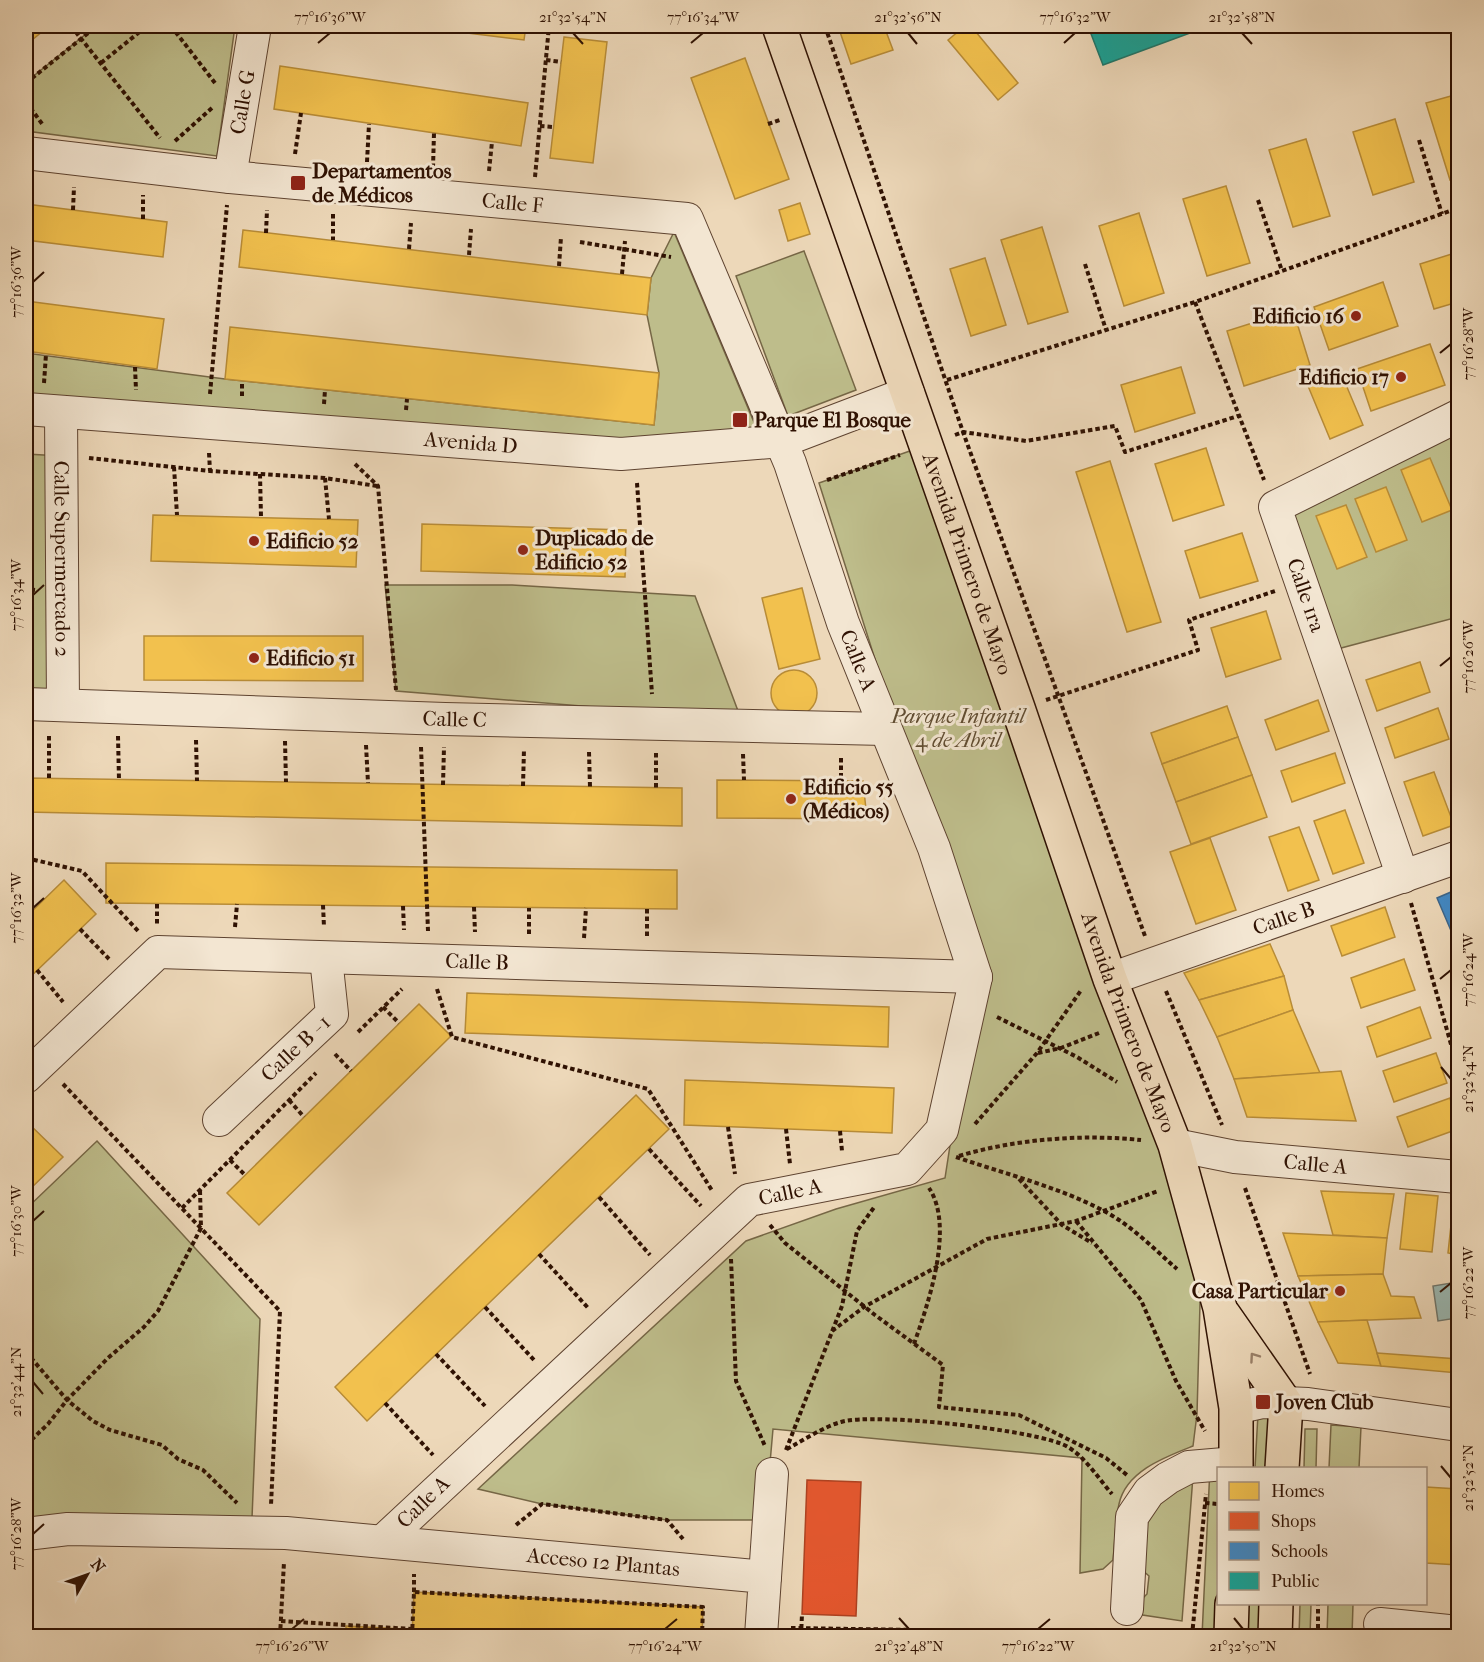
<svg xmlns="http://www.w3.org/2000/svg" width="1484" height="1662" viewBox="0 0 1484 1662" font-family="'IM FELL French Canon',serif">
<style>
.green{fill:#bebd8b;stroke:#766746;stroke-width:1.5}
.water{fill:#9ab9b4;stroke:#6f766d;stroke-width:1.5}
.homes{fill:#f2c14e;stroke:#b88c37;stroke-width:1.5}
.shops{fill:#e4572e;stroke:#ae4221;stroke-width:1.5}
.schools{fill:#3f88c5;stroke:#3a648a;stroke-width:1.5}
.public{fill:#17a398;stroke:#1e776b;stroke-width:1.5}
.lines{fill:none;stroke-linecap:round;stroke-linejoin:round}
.minor-casing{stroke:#5e4330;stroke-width:34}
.major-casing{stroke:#2f1102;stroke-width:36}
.path{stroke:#2f1102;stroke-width:4;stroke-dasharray:4.5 3;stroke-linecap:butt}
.minor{stroke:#f3e6d2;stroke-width:32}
.major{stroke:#edd8b9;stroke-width:33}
.oneway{stroke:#987e67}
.ticks{fill:none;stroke:#2f1102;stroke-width:2}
.poi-dot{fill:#8f2418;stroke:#f3e6d2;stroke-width:2}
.labels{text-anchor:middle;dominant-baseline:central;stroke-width:6;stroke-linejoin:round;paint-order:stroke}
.street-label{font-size:21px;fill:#2f1102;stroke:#f3e6d2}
.poi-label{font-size:21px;font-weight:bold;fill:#2f1102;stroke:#f3e6d2;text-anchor:start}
.park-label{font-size:21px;font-style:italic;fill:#614d32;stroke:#f3e6d2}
.neatline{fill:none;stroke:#2f1102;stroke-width:2}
.ticks-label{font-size:15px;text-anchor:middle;fill:#2f1102}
</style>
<rect width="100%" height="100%" fill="#edd8b9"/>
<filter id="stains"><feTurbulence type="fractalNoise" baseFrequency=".00333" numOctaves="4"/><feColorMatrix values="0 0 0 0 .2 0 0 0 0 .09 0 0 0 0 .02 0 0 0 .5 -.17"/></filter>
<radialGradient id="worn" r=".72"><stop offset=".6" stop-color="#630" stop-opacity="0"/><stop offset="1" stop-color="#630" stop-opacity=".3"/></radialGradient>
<g class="green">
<polygon points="96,26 235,26 217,156 26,131 26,82"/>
<polygon points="674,232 756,427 654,445 26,401 26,353 225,379 654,425 659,373 647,315 651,278"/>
<polygon points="804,251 856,390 788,416 736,276"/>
<polygon points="1458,416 1458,617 1326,652 1275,507"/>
<path d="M924 446 1201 1267 1197 1414 1193 1446C1165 1457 1126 1471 1119 1504 1115 1522 1115 1542 1113 1560L1103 1569 1080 1573 1082 1458 773 1429 765 1520H667L542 1504 478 1489 746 1241 836 1209 945 1178 976 977 819 483Z"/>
<polygon points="26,454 61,456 50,690 26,691"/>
<polygon points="385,585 512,585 695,596 741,719 396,691"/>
<polygon points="97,1141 260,1319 252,1518 26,1523 26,1209"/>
<polygon points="1258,1414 1270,1416 1269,1468 1255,1468"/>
<polygon points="1331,1425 1361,1427 1359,1468 1329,1468"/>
<polygon points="1305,1429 1317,1429 1316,1468 1304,1468"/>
<polygon points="1210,1468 1218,1468 1218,1586 1215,1636 1202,1636"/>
<polygon points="1193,1476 1182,1621 1136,1614 1137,1604 1147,1594 1149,1576 1140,1568 1151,1501"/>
<polygon points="1247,1604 1266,1604 1265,1636 1245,1636"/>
<polygon points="1300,1604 1311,1604 1310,1636 1299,1636"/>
<polygon points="1328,1604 1353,1604 1352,1636 1327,1636"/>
</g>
<polygon class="water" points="1451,1283 1457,1318 1438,1321 1433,1286"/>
<g class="homes">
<polygon points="26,26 49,26 26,45"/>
<polygon points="410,26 526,26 524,40"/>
<polygon points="838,26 884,26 893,50 851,64"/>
<polygon points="965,26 971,26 1018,83 998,100 948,40"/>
<polygon points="564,37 607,42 593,163 550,158"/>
<polygon points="745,58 789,179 735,199 691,78"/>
<polygon points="280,66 528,103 521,146 274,109"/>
<polygon points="1458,94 1458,178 1450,180 1426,103"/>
<polygon points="1395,119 1414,182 1373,195 1353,132"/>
<polygon points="1306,139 1330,216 1293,227 1269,150"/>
<polygon points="1226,186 1250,263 1207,276 1183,199"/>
<polygon points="800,203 810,234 788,241 779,210"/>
<polygon points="26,204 167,222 163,257 26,240"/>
<polygon points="1139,213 1164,293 1124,306 1099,226"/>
<polygon points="1042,227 1068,312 1028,324 1001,240"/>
<polygon points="243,230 651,278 647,315 239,267"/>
<polygon points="1458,252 1458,302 1434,309 1420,264"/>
<polygon points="985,258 1006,325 971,336 950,269"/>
<polygon points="1383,282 1398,326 1329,350 1314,307"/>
<polygon points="26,301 164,319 157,369 26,351"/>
<polygon points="1293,310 1310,365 1244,386 1227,331"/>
<polygon points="230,327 659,373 654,425 225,379"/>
<polygon points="1430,344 1445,385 1371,411 1357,369"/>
<polygon points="1181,367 1195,413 1135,432 1121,385"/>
<polygon points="1341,373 1363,425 1330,439 1308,386"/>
<polygon points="1206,448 1224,505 1173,521 1155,464"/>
<polygon points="1430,458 1452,510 1422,522 1401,470"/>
<polygon points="1110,461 1161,622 1127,632 1076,472"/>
<polygon points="1386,487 1407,540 1376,552 1355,499"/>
<polygon points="1346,505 1367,557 1337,569 1316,516"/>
<polygon points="153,515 358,520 356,567 151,561"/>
<polygon points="422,524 626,530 625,577 421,571"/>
<polygon points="1242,533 1258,581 1200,598 1185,551"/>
<polygon points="802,588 820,659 779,669 762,598"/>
<polygon points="1266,611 1281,659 1226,677 1211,628"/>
<polygon points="144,636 363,636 363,681 144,680"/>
<polygon points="1420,662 1430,692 1377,711 1366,680"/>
<circle cx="794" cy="693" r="23"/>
<polygon points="1318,700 1329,731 1276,750 1265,720"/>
<polygon points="1227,706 1238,737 1162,764 1151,733"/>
<polygon points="1438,708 1449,739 1395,758 1385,728"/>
<polygon points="1238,737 1252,775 1176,802 1162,764"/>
<polygon points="1335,753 1345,783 1292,802 1281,771"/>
<polygon points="1458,764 1458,783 1452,766"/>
<polygon points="1434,772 1454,825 1423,836 1404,782"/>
<polygon points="1252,775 1267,817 1191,844 1176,802"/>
<polygon points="26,778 682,788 682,826 26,812"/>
<polygon points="717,780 863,781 867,819 717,818"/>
<polygon points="1345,810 1364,863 1333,874 1314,821"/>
<polygon points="1299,827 1319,880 1288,891 1269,837"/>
<polygon points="1210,838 1236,910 1196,924 1170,852"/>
<polygon points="106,863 677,870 677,909 106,903"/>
<polygon points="64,880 96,914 26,981 26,917"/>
<polygon points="1385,907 1395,937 1342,956 1331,926"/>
<polygon points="1270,944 1284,976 1199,1000 1184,973"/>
<polygon points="1404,959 1415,990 1361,1008 1351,978"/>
<polygon points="1284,976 1293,1010 1217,1037 1199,1000"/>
<polygon points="467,993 889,1007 888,1047 465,1033"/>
<polygon points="419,1004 451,1036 259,1225 227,1193"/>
<polygon points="1420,1007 1431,1038 1377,1057 1367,1027"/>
<polygon points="1293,1010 1320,1073 1234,1079 1217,1037"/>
<polygon points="1436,1053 1447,1083 1394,1102 1383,1071"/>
<polygon points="1341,1071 1356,1121 1247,1117 1234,1079"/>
<polygon points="685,1080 894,1088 892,1133 684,1125"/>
<polygon points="636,1095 669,1129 367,1421 335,1387"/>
<polygon points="1450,1098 1458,1129 1408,1147 1397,1117"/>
<polygon points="26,1121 63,1157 26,1193"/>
<polygon points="1321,1191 1394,1194 1387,1238 1333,1235"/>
<polygon points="1406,1193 1438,1196 1432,1252 1400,1249"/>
<polygon points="1454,1197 1458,1198 1458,1255 1448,1253"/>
<polygon points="1283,1233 1387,1238 1383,1274 1298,1276"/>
<polygon points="1383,1274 1391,1296 1414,1297 1421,1318 1318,1322 1298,1276"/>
<polygon points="1367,1320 1381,1366 1338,1363 1318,1322"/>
<polygon points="1377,1353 1458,1359 1458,1373 1381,1366"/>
<polygon points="1426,1487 1458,1489 1458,1565 1426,1563"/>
<polygon points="414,1592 703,1607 702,1636 412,1636"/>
<polygon points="346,1626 402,1629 402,1636 346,1636"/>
</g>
<polygon class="shops" points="807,1480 861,1482 856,1616 802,1614"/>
<polygon class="schools" points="1458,889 1458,947 1437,898"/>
<polygon class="public" points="1088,26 1209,26 1103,65"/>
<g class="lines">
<defs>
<g id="minor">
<path id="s1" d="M26 153 230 177 687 219 790 463 843 623 934 848 976 977 942 1130 907 1169 749 1200 384 1540"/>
<path id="s2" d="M230 177 255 26"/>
<path id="s3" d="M26 409 621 454 782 441 908 393"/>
<path id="s4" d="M61 412 63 705"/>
<path id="s5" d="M26 704 445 719 885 729"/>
<polyline points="1403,877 1275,507 1458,416"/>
<path id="s6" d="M1110 979 1458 857"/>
<path id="s7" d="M26 1077 158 952 976 977"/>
<path id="s8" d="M219 1120 332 1014 326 958"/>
<path id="s9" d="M1175 1145 1235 1157 1458 1177"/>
<polyline points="1236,1408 1263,1402 1308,1404 1458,1425"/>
<path id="s10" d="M26 1534 68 1529 286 1533 765 1577 761 1636"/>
<polyline points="765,1577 772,1474"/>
<polyline points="1127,1609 1132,1517 1149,1492 1168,1478 1189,1467 1236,1463"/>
<polyline points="1380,1624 1458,1632"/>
</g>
<g id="major">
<path id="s11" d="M779 26 1018 708 1110 979 1175 1145 1220 1308 1236 1408V1468"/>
<polyline points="1224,1315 1286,1404 1282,1468"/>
<polyline points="1231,1636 1232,1604"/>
<polyline points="1275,1636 1276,1604"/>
</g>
</defs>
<use href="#minor" class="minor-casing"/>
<use href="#major" class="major-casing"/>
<g class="path">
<polyline points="71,26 160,138"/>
<polyline points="171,26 215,83"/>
<polyline points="825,26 963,432 1145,936"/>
<polyline points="546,60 561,62"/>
<polyline points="101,63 147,26"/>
<polyline points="26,83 97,26"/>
<polyline points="26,102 43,125"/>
<polyline points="768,124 780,120"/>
<polyline points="540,126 553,127"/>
<polyline points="1419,140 1442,214"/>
<polyline points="175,141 212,108"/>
<polyline points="295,154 301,113"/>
<polyline points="367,162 369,124"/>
<polyline points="433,168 434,133"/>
<polyline points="489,171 492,142"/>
<polyline points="535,177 549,26"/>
<polyline points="1258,200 1282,271"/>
<polyline points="73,210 74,187"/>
<polyline points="333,214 333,240"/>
<polyline points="143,219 143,195"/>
<polyline points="266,233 267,210"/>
<polyline points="580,242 671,257"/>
<polyline points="409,249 411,223"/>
<polyline points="469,255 471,229"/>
<polyline points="1085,264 1106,330"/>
<polyline points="559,266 561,237"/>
<polyline points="622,274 625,241"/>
<polyline points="1195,302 1264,480"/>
<polyline points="135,367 136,390"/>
<polyline points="947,380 1195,302 1458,208"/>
<polyline points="44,383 46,354"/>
<polyline points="210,394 227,205"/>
<polyline points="242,396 242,381"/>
<polyline points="324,404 325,390"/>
<polyline points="406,410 407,399"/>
<polyline points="955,435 963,432 1026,441 1115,426 1125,452 1238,416"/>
<polyline points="209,453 210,471"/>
<polyline points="89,458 210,471 325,478 377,486"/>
<polyline points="355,464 378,486 396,690"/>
<polyline points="174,467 177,515"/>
<polyline points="260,474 261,517"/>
<polyline points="325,478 329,519"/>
<polyline points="827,480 900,455"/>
<polyline points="637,483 652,694"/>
<polyline points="26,589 35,590"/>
<polyline points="1046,700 1198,650 1189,620 1275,591"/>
<polyline points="118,736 119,780"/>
<polyline points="196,740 197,781"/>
<polyline points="285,741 286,782"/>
<polyline points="366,745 368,783"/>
<polyline points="421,747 428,931"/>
<polyline points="589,752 590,787"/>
<polyline points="656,753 656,788"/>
<polyline points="743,754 744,780"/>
<polyline points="841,758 841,781"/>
<polyline points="49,778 49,734"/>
<polyline points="443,785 444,747"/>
<polyline points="523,786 524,749"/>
<polyline points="26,858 82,871 139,932"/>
<polyline points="1411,903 1458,1069"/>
<polyline points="157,904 157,924"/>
<polyline points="323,905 324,927"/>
<polyline points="403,906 404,930"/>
<polyline points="474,907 475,932"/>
<polyline points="647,909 647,938"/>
<polyline points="235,927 237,904"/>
<polyline points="80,929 109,959"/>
<polyline points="529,934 529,908"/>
<polyline points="584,938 586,908"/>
<polyline points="37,970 63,1002"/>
<polyline points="437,989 452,1037 648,1089 713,1192"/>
<polyline points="1166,991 1222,1125"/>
<polyline points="383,1007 399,1023"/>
<polyline points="997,1017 1077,1057 1117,1082"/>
<polyline points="358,1032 402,989"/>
<polyline points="1038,1053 1061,1048 1099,1033"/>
<polyline points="335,1054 351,1071"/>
<polyline points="63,1084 280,1311 271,1505"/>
<polyline points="289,1100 304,1117"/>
<polyline points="975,1124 1037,1053 1082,989"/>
<polyline points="728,1127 735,1174"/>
<polyline points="786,1129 790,1164"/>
<polyline points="840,1131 842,1151"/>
<polyline points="649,1149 701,1206"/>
<path d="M959 1156C1016 1139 1081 1134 1141 1140"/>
<path d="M956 1157C1005 1174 1059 1187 1104 1211 1131 1225 1154 1249 1177 1269"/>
<polyline points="230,1160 245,1175"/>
<polyline points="1019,1179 1062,1225 1092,1243"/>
<polyline points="1245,1188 1310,1374"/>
<polyline points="599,1197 650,1255"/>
<polyline points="182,1208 316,1073"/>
<polyline points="1076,1221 1141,1300 1176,1381 1205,1431"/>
<polyline points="770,1225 785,1243 875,1315 943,1365 939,1407 1019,1415 1106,1458 1127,1475"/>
<polyline points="539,1254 589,1309"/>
<polyline points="731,1259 736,1381 765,1446"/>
<polyline points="485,1307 535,1361"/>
<polyline points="832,1331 864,1307 987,1239 1076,1221 1158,1191"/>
<path d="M914 1344C928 1304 955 1227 929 1188"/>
<polyline points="26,1352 67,1400 93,1421 110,1430 162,1445 178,1459 203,1470 237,1503"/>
<polyline points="436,1354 485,1406"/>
<polyline points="385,1403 433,1455"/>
<polyline points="26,1445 48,1424 67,1400 108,1358 144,1327 158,1311 201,1228 200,1190"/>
<path d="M787 1449C804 1440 823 1427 841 1422 872 1412 1041 1430 1068 1447 1085 1457 1099 1479 1112 1494"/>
<polyline points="786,1450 842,1306 857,1231 875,1206"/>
<polyline points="1205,1503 1218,1504"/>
<polyline points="516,1525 542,1504 667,1520 683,1539"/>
<polyline points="414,1592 414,1574"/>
<polyline points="281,1621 412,1629"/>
<polyline points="791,1628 1110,1633"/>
<polyline points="1145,1634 1192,1631 1203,1635"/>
<polyline points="280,1636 284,1562"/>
<polyline points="412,1636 414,1592 703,1607 702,1636"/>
<polyline points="801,1636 802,1614"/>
<polyline points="1192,1636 1206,1494"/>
<polyline points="1318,1636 1318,1604"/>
</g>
<use href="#minor" class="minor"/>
<use href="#major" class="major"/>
</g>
<defs><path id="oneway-chevron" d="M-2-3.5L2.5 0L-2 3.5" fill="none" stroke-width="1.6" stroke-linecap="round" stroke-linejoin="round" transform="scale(1.5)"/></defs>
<use class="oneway" href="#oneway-chevron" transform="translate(1254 1357) rotate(-125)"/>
<path class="ticks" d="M573 33 583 44M908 33 917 44M1242 33 1252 44M318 43 330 33M691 43 703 33M1064 43 1075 33M33 282 44 272M1440 353 1451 344M33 595 44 585M1440 666 1451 657M33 908 44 898M1440 979 1451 970M1441 1067 1451 1079M33 1221 44 1211M1440 1292 1451 1283M33 1382 43 1394M1441 1466 1451 1478M33 1534 44 1524M899 1618 909 1629M1234 1618 1243 1629M292 1629 304 1619M665 1629 677 1619M1038 1629 1050 1619"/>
<g class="poi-dot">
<rect x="290" y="175" width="16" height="16" rx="3"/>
<circle cx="1356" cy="316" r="6"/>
<circle cx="1401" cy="377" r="6"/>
<rect x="732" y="412" width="16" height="16" rx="3"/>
<circle cx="254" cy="541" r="6"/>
<circle cx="523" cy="550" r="6"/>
<circle cx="254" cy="658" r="6"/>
<circle cx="791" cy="799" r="6"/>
<circle cx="1340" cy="1291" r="6"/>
<rect x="1255" y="1394" width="16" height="16" rx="3"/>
</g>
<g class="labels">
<g class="street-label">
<text stroke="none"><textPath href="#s2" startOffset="76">Calle G</textPath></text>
<text stroke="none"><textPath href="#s1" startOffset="489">Calle F</textPath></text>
<text stroke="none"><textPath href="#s3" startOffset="446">Avenida D</textPath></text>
<text stroke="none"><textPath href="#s4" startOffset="147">Calle Supermercado 2</textPath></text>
<text stroke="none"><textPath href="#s11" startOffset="570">Avenida Primero de Mayo</textPath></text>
<text transform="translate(1306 595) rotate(71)">Calle 1ra</text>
<text stroke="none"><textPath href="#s1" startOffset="1138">Calle A</textPath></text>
<text stroke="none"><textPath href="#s5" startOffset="429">Calle C</textPath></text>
<text stroke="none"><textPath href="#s6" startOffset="184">Calle B</textPath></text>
<text stroke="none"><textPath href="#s7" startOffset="501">Calle B</textPath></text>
<text stroke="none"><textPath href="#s11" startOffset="1056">Avenida Primero de Mayo</textPath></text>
<text stroke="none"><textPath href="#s8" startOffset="105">Calle B - 1</textPath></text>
<text stroke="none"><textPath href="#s9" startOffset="142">Calle A</textPath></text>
<text transform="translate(790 1192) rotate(-12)">Calle A</text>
<text transform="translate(423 1502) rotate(-44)">Calle A</text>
<text stroke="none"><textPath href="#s10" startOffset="579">Acceso 12 Plantas</textPath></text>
</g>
<g class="poi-label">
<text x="312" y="171">Departamentos<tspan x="312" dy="24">de Médicos</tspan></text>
<text x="1344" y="316" text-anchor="end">Edificio 16</text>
<text x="1389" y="377" text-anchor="end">Edificio 17</text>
<text x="754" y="420">Parque El Bosque</text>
<text x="535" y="538">Duplicado de<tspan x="535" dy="24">Edificio 52</tspan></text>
<text x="266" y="541">Edificio 52</text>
<text x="266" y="658">Edificio 51</text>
<text x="803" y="787">Edificio 55<tspan x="803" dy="24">(Médicos)</tspan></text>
<text x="1328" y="1291" text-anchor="end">Casa Particular</text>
<text x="1276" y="1402">Joven Club</text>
</g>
<g class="park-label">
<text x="958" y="716">Parque Infantil<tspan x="958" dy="24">4 de Abril</tspan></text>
</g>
</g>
<rect width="1484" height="1662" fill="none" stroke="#edd8b9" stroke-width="66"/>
<rect x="1217" y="1467" width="210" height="138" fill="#f3e6d2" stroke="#a5917f" stroke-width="1.5"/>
<rect x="1229" y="1482" width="30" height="18" fill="#f2c14e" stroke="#a5917f" stroke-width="1.5"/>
<text x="1271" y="1497" font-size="18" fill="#2f1102">Homes</text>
<rect x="1229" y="1512" width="30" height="18" fill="#e4572e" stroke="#a5917f" stroke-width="1.5"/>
<text x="1271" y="1527" font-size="18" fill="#2f1102">Shops</text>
<rect x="1229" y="1542" width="30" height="18" fill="#3f88c5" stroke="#a5917f" stroke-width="1.5"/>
<text x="1271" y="1557" font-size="18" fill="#2f1102">Schools</text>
<rect x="1229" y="1572" width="30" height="18" fill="#17a398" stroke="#a5917f" stroke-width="1.5"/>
<text x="1271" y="1587" font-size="18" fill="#2f1102">Public</text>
<g transform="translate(87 1575) rotate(50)" stroke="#f3e6d2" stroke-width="4.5" paint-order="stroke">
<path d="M0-4.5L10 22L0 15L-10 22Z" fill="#2f1102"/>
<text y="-9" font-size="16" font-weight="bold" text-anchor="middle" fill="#2f1102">N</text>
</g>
<rect x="33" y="33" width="1418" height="1596" class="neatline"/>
<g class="ticks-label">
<text x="330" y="22">77°16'36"W</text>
<text x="573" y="22">21°32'54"N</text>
<text x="703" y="22">77°16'34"W</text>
<text x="908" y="22">21°32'56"N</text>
<text x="1075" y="22">77°16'32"W</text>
<text x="1242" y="22">21°32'58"N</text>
<text transform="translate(16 282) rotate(-90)" y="5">77°16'36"W</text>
<text transform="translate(1468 344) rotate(-90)" y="5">77°16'28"W</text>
<text transform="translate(16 595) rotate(-90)" y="5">77°16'34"W</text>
<text transform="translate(1468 657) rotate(-90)" y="5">77°16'26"W</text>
<text transform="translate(16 908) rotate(-90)" y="5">77°16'32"W</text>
<text transform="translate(1468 970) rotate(-90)" y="5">77°16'24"W</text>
<text transform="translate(1468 1079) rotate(-90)" y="5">21°32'54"N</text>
<text transform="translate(16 1221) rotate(-90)" y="5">77°16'30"W</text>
<text transform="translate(1468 1283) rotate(-90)" y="5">77°16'22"W</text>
<text transform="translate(16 1382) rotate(-90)" y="5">21°32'44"N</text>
<text transform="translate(1468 1478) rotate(-90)" y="5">21°32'52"N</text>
<text transform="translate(16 1534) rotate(-90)" y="5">77°16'28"W</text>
<text x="292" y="1651">77°16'26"W</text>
<text x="665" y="1651">77°16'24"W</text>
<text x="909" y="1651">21°32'48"N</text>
<text x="1038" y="1651">77°16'22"W</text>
<text x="1243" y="1651">21°32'50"N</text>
</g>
<rect width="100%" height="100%" filter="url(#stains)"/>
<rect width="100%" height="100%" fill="url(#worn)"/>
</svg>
